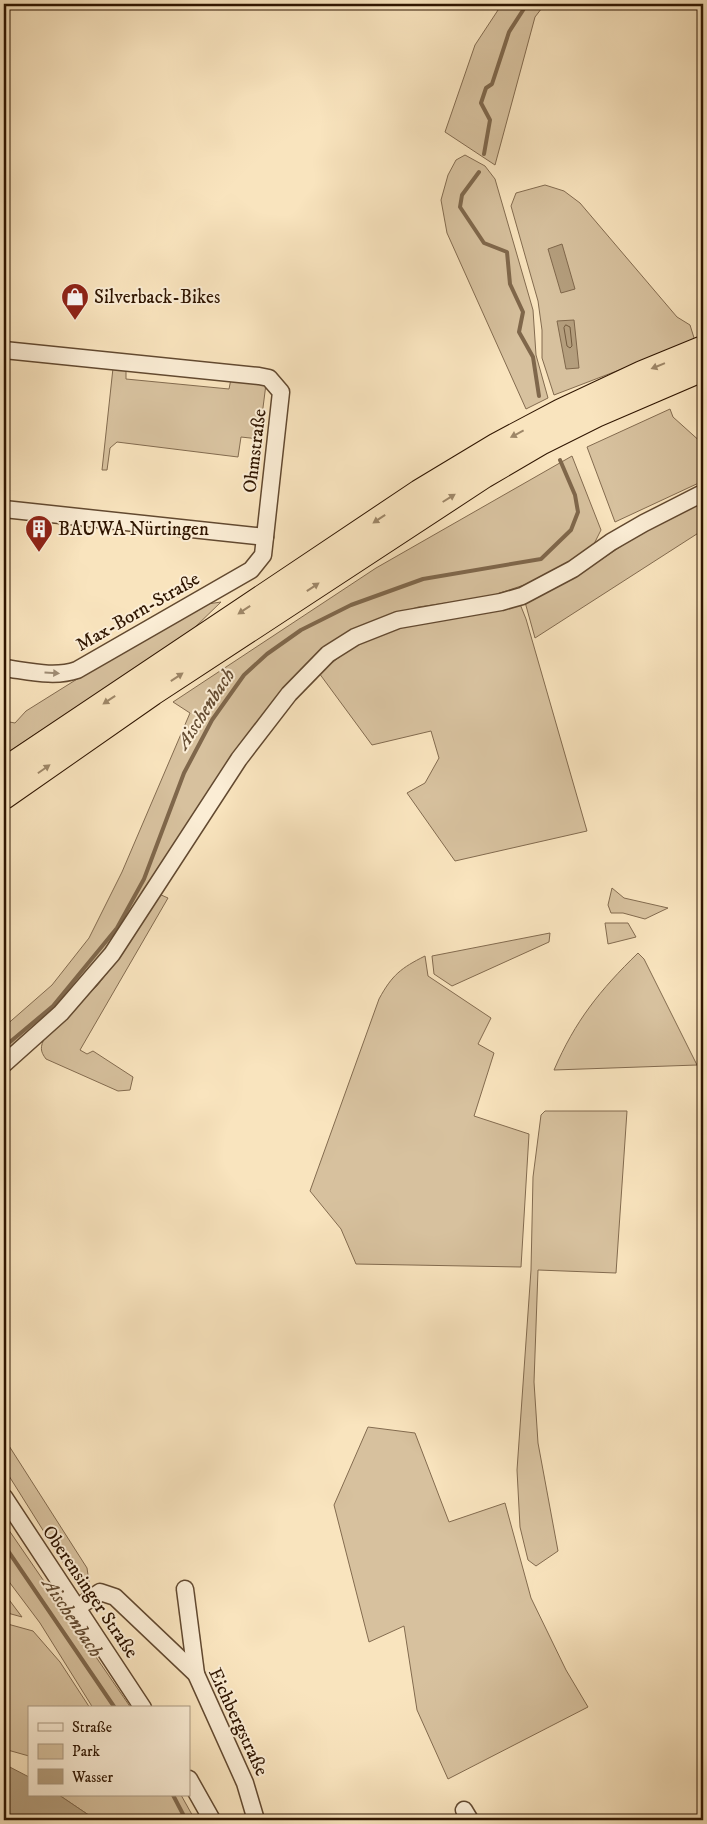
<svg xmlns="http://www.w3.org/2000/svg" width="707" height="1824" viewBox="0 0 707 1824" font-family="'IM FELL DW Pica',serif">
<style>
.green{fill:#d7c19e;stroke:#836b4f}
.water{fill:#b49e7d;stroke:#7f674b}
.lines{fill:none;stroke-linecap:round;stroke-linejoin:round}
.shore{stroke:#725a3e;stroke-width:1}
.stream{stroke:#7f674b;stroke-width:4}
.minor-casing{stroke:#624930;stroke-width:19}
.highway-casing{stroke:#2f1500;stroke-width:26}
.minor{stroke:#fbedd5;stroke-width:16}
.highway{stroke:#f9e4be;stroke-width:24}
.oneway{fill:#9e8768}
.oneway2{fill:#9f8c75}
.labels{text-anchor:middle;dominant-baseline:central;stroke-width:4;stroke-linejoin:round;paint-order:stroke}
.poi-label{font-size:19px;fill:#2f1500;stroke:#fbedd5;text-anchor:start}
.street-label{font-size:19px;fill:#2f1500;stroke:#fbedd5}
.water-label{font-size:20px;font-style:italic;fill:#644c32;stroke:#fbedd5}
</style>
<rect width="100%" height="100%" fill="#f9e4be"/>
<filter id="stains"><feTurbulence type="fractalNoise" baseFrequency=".004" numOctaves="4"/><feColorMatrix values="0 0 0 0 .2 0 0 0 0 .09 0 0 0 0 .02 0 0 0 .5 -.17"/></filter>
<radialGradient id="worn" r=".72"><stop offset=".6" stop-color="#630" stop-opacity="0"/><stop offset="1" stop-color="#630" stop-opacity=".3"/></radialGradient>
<g class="green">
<polygon points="502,4 545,4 535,17 495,165 445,132 475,45"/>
<polygon points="465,155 485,166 495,179 533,310 536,355 548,398 526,409 447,233 441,200 448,175 456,160"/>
<polygon points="545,185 564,191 580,203 677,317 690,325 695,341 554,395 542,358 542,330 538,301 511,206 516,193"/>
<polygon points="113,368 126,369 126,379 229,389 231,379 266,384 259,439 241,437 238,457 117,442 110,448 107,470 102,470"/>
<polygon points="670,409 673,417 703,444 703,481 615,522 587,447"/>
<polygon points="572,456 601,530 592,548 548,577 488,597 418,607 361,626 327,647 103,955 68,995 4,1055 4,1027 52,985 89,938 122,872 190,713 173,702 376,568"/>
<polygon points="703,500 703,530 535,638 525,602 590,567 647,529"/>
<polygon points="221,602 190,632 4,755 4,721 15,723 26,711 194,606"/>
<polygon points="520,604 526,619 587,831 455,861 407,793 425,783 439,758 431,731 372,745 319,673 356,644 385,630"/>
<polygon points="612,888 624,898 668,908 645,919 623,913 611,913 608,905"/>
<path d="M159 894 168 898 80 1050 87 1054 93 1051 133 1077 130 1090 118 1091 46 1059C40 1051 40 1047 45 1037L97 986 122 954Z"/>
<polygon points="605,923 628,923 636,937 608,944"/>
<polygon points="550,933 549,942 452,986 434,974 432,956"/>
<path d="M638 953 644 959 697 1065 554 1070C575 1021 600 990 638 953Z"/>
<path d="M425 956 428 976 491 1018 478 1044 494 1053 474 1116 529 1134 521 1267 356 1264 341 1229 310 1191 379 999C392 975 401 968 425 956Z"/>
<polygon points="545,1111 627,1111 616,1273 538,1270 534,1382 538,1443 558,1551 536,1566 528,1560 520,1527 517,1470 531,1270 533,1177 541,1115"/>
<polygon points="368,1427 415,1433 449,1522 505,1503 531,1598 566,1670 588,1707 448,1779 417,1710 404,1626 369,1642 334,1505"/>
<polygon points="4,1438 87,1568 90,1589 83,1594 4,1468"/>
<polygon points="4,1523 131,1708 93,1708 40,1623 4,1575"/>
<polygon points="4,1593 22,1617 4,1612"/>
<polygon points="4,1623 33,1631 60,1662 90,1708 29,1708 29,1756 4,1749"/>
<polygon points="59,1795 181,1795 195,1820 96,1820"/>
</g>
<g class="water">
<polygon points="562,244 575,289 561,293 548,249"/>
<polygon points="574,320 579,368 566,369 557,321"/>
<polygon points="4,1764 29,1777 29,1795 59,1795 96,1820 4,1820"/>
</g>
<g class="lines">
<polygon class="shore" points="566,325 570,327 572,346 570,348 567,346 564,328"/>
<g class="stream">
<polyline points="484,154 490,120 481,103 486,88 492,84 509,32 527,4"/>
<polyline points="479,172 462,195 460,207 484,243 507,252 510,284 523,312 519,332 533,357 539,396"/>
<polyline points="4,1047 53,1006 117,928 144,879 184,773 212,720 244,675 267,654 301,630 351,605 423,579 541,559 571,530 578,512 575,495 560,460"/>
<polyline points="4,1545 115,1708"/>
<polyline points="173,1795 186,1820"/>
</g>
<defs>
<g id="minor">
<polyline points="4,350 259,376 269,378 281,392 265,537 4,509"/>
<path d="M4 668C28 671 54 678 77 670L251 570 263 555 265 537"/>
<polyline points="4,1064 61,1013 112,954 239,759 289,694 328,654 355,637 398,620 501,602 522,596 573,569 611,542 644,523 703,493"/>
<polyline points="4,1497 143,1708"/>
<polyline points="185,1589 196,1674"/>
<polyline points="77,1608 100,1592 115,1597 196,1674 245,1783 256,1820"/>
<polyline points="189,1779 212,1820"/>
<polyline points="464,1810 470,1820"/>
</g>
<g id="highway">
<polyline points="4,770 419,492 497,445 561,411 642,373 703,348"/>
<polyline points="4,797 153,693 484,476 542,442 596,415 703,369"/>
</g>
</defs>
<use href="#minor" class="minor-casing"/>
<use href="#highway" class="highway-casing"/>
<use href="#minor" class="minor"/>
<use href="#highway" class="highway"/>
</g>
<defs><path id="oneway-solid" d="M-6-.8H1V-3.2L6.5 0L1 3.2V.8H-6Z" transform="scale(1.25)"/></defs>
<g class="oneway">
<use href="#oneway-solid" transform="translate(658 366) rotate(158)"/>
<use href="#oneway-solid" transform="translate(517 434) rotate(152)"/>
<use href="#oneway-solid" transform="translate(449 498) rotate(-32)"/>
<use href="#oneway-solid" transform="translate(379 519) rotate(146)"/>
<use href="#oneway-solid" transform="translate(313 587) rotate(-34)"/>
<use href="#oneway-solid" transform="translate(244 610) rotate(146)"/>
<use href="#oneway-solid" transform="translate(177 677) rotate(-34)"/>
<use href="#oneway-solid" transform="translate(109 700) rotate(146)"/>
<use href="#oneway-solid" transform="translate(44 769) rotate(-35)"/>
</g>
<use class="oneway2" href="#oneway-solid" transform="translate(52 673) rotate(3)"/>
<defs>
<symbol id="shop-pin" viewBox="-11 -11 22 30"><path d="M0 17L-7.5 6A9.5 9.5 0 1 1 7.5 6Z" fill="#8f2418" stroke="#fbedd5"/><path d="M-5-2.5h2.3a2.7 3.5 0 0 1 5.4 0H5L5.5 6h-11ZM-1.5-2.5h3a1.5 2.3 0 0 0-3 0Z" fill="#fff"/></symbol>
<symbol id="building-pin" viewBox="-11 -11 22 30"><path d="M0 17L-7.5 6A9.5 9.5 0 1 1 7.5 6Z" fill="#8f2418" stroke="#fbedd5"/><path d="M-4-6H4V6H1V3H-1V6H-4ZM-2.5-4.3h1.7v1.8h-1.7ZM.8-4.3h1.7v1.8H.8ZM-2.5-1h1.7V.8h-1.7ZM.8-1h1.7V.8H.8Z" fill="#fff"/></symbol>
</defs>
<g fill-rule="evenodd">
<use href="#shop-pin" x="59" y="281" width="32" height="43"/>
<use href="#building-pin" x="23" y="513" width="32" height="43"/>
</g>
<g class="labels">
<g class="poi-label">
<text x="94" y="297">Silverback-Bikes</text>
<text x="58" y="529">BAUWA Nürtingen</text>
</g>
<g class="street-label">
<text transform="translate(255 451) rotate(-83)">Ohmstraße</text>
<text transform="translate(138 612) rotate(-30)">Max-Born-Straße</text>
<text transform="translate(90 1592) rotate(56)">Oberensinger Straße</text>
<text transform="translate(238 1722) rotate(65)">Eichbergstraße</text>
</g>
<g class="water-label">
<text transform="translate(206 709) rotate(-57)">Aischenbach</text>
<text transform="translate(72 1618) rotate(56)">Aischenbach</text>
</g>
</g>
<rect width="707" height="1824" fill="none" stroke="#f9e4be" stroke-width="20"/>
<rect x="5" y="5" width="697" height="1814" fill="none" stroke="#2f1500" stroke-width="2.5"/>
<rect x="10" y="10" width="687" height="1804" fill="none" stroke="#2f1500"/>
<rect x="28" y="1706" width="162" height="90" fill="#fbedd5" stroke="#a99780"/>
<rect x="38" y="1723" width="25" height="8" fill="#fbedd5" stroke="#a99780"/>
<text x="72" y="1732" font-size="15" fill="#2f1500">Straße</text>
<rect x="38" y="1744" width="25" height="15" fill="#d7c19e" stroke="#a99780"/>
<text x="72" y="1756" font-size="15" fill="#2f1500">Park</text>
<rect x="38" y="1769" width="25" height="15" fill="#b49e7d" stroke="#a99780"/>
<text x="72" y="1782" font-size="15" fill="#2f1500">Wasser</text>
<rect width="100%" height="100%" filter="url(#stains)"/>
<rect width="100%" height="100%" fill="url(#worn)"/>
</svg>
